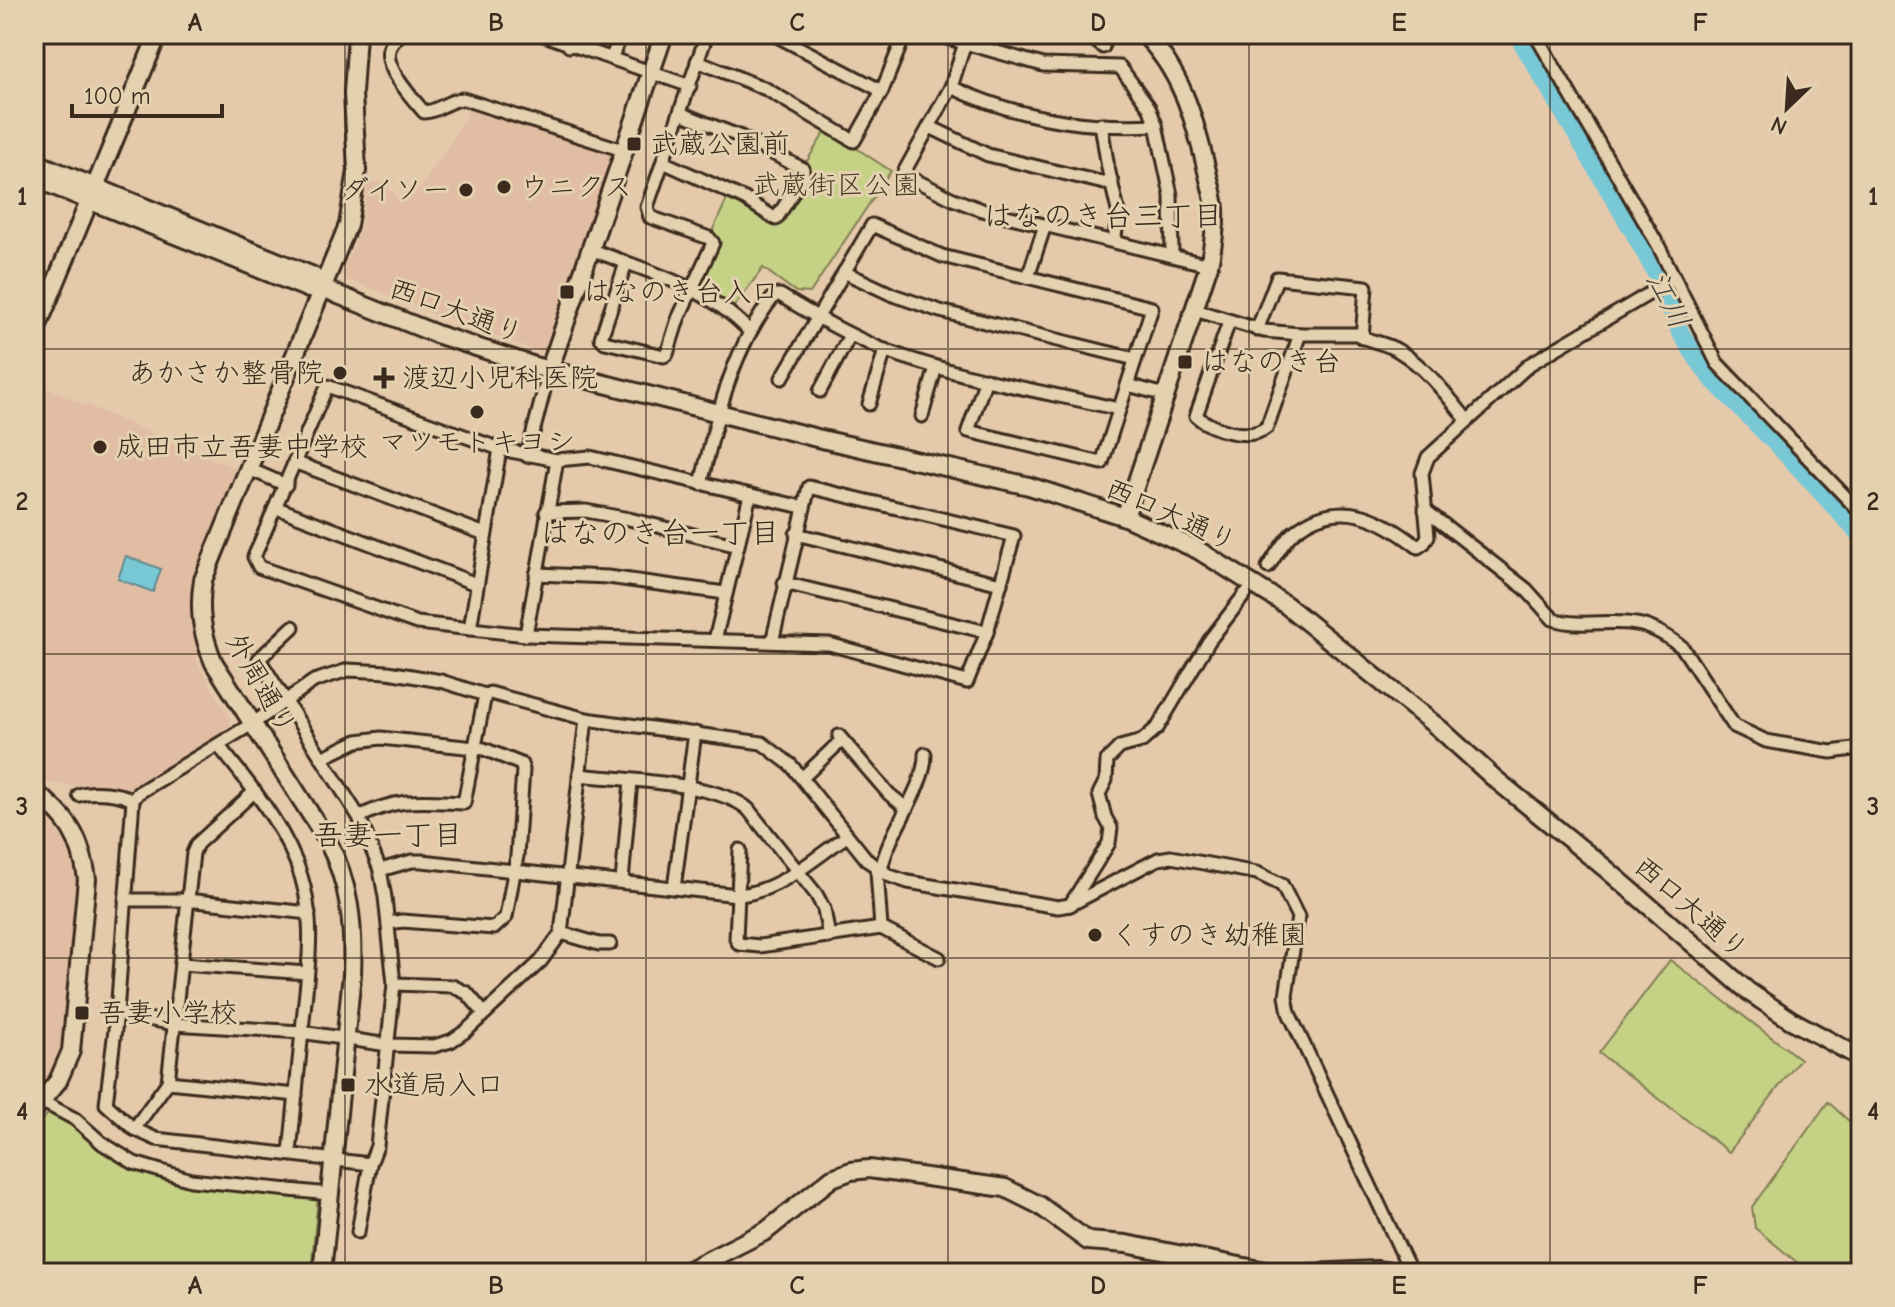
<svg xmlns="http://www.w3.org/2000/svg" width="1895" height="1307" viewBox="0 0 1895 1307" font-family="'Comic Neue','Klee One',sans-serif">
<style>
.built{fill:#e1bda3}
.green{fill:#c5d185;stroke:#807e52;stroke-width:2}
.water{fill:#79c8d6;stroke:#60898c;stroke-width:2}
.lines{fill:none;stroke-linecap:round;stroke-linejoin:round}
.river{stroke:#79c8d6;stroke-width:18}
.street-casing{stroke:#3b2a1e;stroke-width:17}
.secondary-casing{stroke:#3b2a1e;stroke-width:22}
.street{stroke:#e4d1af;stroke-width:11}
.secondary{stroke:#e4d1af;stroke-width:16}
.grid{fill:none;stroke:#3b2a1e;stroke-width:2;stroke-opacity:0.55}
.poi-dot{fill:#3b2a1e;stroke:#e4d1af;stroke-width:3}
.labels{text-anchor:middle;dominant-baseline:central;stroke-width:6;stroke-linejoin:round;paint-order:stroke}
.poi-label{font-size:28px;fill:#3b2a1e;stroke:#e4d1af;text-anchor:start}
.park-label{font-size:28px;fill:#493b28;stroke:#e4d1af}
.street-label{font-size:28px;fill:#3b2a1e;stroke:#e4d1af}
.neighbourhood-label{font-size:30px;fill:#3b2a1e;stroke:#e4d1af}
.water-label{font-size:30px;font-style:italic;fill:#44423a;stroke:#e4d1af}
.neatline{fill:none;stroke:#3b2a1e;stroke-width:3}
.grid-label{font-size:26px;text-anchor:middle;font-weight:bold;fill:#3b2a1e}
</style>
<rect width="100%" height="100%" fill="#e4c9ab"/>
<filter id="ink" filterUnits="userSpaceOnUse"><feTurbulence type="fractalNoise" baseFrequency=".0125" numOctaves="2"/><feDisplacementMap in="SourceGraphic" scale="16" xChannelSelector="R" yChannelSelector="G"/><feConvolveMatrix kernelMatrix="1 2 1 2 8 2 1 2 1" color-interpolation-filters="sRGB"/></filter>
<g filter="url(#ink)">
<g class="built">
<polygon points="470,104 610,151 614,155 546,350 542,353 442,317 345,278 342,273 361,229 368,181 381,182 398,198 405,200 423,185 466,117"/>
<polygon points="34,383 241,471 195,578 191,614 198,664 230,718 230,733 137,791 39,782 34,779"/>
<polygon points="51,824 66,841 75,862 77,889 61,1050 49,1079 34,1095 34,840"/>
</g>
<g class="green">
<polygon points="827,129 891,171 810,293 796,292 763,268 733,308 690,279 728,197 732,194 771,218"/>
<polygon points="1670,960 1800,1059 1729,1152 1599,1053"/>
<polygon points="1828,1102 1861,1132 1861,1273 1810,1273 1755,1228 1752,1207"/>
<polygon points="51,1112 131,1167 167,1180 318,1196 311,1273 34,1273 34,1126"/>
</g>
<polygon class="water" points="126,556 161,569 153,592 118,579"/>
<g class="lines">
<polyline class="river" points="1517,34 1633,231 1660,281 1680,332 1696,357 1714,381 1790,458 1861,536"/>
<defs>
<g id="street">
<path d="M400 34C396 39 390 44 389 50 384 68 413 99 424 112 439 112 446 100 463 99L623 150"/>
<polyline points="541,34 690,86"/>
<polyline points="773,34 882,91"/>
<polyline points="933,34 1043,65 1120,67 1149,107 1156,125 1171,195 1172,256"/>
<polyline points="1087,34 1103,47"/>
<polyline points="1535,34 1658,245 1717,363 1861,513"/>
<polyline points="965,43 951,87 903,174 953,199 982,210 1209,265"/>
<polyline points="569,46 573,34"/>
<polyline points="612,57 621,34"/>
<polyline points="697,61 766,89 854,141 882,91 905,34"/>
<path d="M951 87C1015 117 1085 129 1156 125"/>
<polyline points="1101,124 1108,168 1119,215 1114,240"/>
<polyline points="930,127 988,155 1104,183 1112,182"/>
<polyline points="663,162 745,199 776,219 803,177 803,169 741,137 680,113"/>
<path d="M590 249C646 271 709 287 750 332"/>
<polyline points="626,263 601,338 605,342 664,356 667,354 678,319 713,243 709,238 650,217 647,207 707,34"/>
<polyline points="844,272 893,295 940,311 1135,359"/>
<polyline points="1028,277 1045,225"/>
<path d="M1195 310 1264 331 1300 334H1357C1368 342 1384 342 1397 350 1426 367 1446 394 1467 420"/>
<path d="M1229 322 1196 416C1211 429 1249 442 1267 427L1300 334"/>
<polyline points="1257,330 1277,278 1366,287 1362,338"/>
<polyline points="782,378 872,225 942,256 1152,308 1102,463 968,431 986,379"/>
<polyline points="1128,385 1165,395"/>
<polyline points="820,391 850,335"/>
<polyline points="869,404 885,350"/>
<polyline points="922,416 936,367"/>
<polyline points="527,456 549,371"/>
<polyline points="294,462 485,534"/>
<polyline points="249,469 286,485"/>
<path d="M701 484C717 417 731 349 775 295H780C814 316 848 335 884 350 959 378 1041 391 1119 409"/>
<polyline points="277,508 476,584"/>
<path d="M1425 510 1526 589 1553 619C1580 628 1609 619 1636 624 1652 626 1670 638 1682 647L1734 726 1766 741 1831 752 1861 748"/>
<polyline points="546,512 586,511 629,519 738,546"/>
<polyline points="796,534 1001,584"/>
<path d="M1268 567C1276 555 1284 540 1294 532 1338 496 1380 517 1418 547L1424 543 1428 536 1422 473 1428 457 1530 364 1674 279"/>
<polyline points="536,574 608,577 725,593"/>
<polyline points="784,583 987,632"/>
<polyline points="293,627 259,659 359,817 380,870 385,897 394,984 377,1146 370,1164 358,1232"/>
<polyline points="470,629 500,449"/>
<polyline points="526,635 557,460"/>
<polyline points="715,640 750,495"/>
<polyline points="772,642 809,487 1014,536 987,632 967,682 829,644 526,635 417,623 259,567 254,557 327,386 500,449 557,460 590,457 802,507"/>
<polyline points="839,736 889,794 905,807"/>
<path d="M218 745C248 782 278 818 296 862 319 918 307 973 302 1031 298 1071 294 1112 290 1153"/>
<polyline points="322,758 357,741 381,738 484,749 521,764 523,770 517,856 506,917 494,928 402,921 389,923"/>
<path d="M579 775C622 780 717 782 748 809L816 894 824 909 829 937"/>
<polyline points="802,778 842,740"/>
<path d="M79 795C93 790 120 793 133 800"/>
<path d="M359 817C399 797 420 801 464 803L485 695"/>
<polyline points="740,850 736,939 739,944 760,946 881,928 939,958"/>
<path d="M380 870 412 861H422L738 895C779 892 814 858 847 836"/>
<polyline points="622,881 631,781"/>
<polyline points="674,888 695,733"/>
<polyline points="125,900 186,900 309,913"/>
<polyline points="1070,905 1109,843 1111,828 1105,817 1099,794 1106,780 1107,760 1120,747 1142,741 1158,727 1209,641 1245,594"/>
<path d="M881 928 877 871 881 870C888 832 926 787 925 754"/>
<polyline points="561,933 599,944 610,944"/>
<polyline points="181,964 307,973"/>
<polyline points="394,984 452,986 467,993 484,1013"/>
<polyline points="117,1013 174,1024 301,1032 388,1045 434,1046 451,1041 466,1031 541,961 561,933 586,719"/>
<polyline points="168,1082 296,1095"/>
<polyline points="43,1102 75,1119 102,1143 134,1163 191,1180 329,1194"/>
<polyline points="134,1129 168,1082 193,853 197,844 255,791"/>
<polyline points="370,1164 156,1139 134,1129 106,1104 117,1013 133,800 138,793 252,724 314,681 348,670 388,672 441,681 485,695 490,693 586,719 762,743 791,765 868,861 890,876 908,882 1058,907 1070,905 1158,859 1171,857 1257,873 1282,885 1298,917 1286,996 1289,1013 1407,1264 1406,1273"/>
</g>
<g id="secondary">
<polyline points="34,162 313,276 323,287 336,294 436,334 538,367 817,438 1029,486 1125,517 1198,550 1286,605 1440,729 1494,778 1605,868 1749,992 1791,1020 1861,1058"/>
<polyline points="34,178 309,289 323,287"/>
<polyline points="34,335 158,34"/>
<polyline points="549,371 664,34"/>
<path d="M1125 517 1209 265C1213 246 1216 228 1215 209 1214 195 1209 181 1206 167 1194 117 1181 71 1144 34"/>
<path d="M34 792C68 816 81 838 87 879L71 1051 58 1081 34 1110"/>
<path d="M322 1273 352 974C354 926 350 883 327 840L214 663C202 635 198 610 203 580L348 225 357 171 353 93 357 34"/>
<polyline points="683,1273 766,1231 832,1178 851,1171 869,1169 1005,1188 1039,1205 1088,1241 1126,1244 1276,1273"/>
<polyline points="1309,1273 1376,1270 1398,1273"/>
</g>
</defs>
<use href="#street" class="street-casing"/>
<use href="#secondary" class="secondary-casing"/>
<use href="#street" class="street"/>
<use href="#secondary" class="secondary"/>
</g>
</g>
<path class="grid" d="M345 34V1273M646 34V1273M948 34V1273M1249 34V1273M1550 34V1273M34 349H1861M34 654H1861M34 958H1861"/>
<g class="poi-dot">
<rect x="626" y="136" width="16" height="16" rx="4"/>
<circle cx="504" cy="187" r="8"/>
<circle cx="466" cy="190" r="8"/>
<rect x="559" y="284" width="16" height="16" rx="4"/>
<rect x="1177" y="354" width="16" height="16" rx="4"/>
<circle cx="340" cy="373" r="8"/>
<path d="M380 366h8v8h8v8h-8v8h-8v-8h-8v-8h8z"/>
<circle cx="477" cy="412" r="8"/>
<circle cx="100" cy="447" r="8"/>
<circle cx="1095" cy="935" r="8"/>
<rect x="74" y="1005" width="16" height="16" rx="4"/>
<rect x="340" y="1077" width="16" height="16" rx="4"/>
</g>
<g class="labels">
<g class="poi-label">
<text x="650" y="144">武蔵公園前</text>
<text x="520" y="187">ウニクス</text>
<text x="450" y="190" text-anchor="end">ダイソー</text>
<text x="583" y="292">はなのき台入口</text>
<text x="1201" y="362">はなのき台</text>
<text x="324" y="373" text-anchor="end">あかさか整骨院</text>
<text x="402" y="378">渡辺小児科医院</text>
<text x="477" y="442" text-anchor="middle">マツモトキヨシ</text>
<text x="116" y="447">成田市立吾妻中学校</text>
<text x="1111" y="935">くすのき幼稚園</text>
<text x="98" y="1013">吾妻小学校</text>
<text x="364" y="1085">水道局入口</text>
</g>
<g class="park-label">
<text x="836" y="185">武蔵街区公園</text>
</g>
<g class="street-label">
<text transform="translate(456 311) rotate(20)">西口大通り</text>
<text transform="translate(1171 515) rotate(24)">西口大通り</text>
<text transform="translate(261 684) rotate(60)">外周通り</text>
<text transform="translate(1691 908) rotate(41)">西口大通り</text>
</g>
<g class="neighbourhood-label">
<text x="1103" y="216">はなのき台三丁目</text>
<text x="660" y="533">はなのき台一丁目</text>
<text x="388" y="835">吾妻一丁目</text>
</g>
<g class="water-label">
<text transform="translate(1668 300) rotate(63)">江川</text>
</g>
</g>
<rect width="1895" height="1307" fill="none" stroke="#e4d1af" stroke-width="88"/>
<g transform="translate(1787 108) rotate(205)" stroke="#e4d1af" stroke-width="6" paint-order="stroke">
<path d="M0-6L14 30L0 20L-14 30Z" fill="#3b2a1e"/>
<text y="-12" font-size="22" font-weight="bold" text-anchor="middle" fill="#3b2a1e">N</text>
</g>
<path d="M72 104v12h150v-12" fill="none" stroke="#3b2a1e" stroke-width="4"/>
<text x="84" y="104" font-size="24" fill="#3b2a1e" stroke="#e4d1af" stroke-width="6" paint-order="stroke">100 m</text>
<rect x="44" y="44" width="1807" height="1219" class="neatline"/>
<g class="grid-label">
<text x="195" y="31">A</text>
<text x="496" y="31">B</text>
<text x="797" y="31">C</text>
<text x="1098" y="31">D</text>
<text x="1399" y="31">E</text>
<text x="1700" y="31">F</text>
<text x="22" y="205">1</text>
<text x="1873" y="205">1</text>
<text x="22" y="510">2</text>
<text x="1873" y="510">2</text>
<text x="22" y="815">3</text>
<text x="1873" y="815">3</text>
<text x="22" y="1120">4</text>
<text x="1873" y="1120">4</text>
<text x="195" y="1294">A</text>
<text x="496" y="1294">B</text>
<text x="797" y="1294">C</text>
<text x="1098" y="1294">D</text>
<text x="1399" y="1294">E</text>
<text x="1700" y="1294">F</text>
</g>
</svg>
